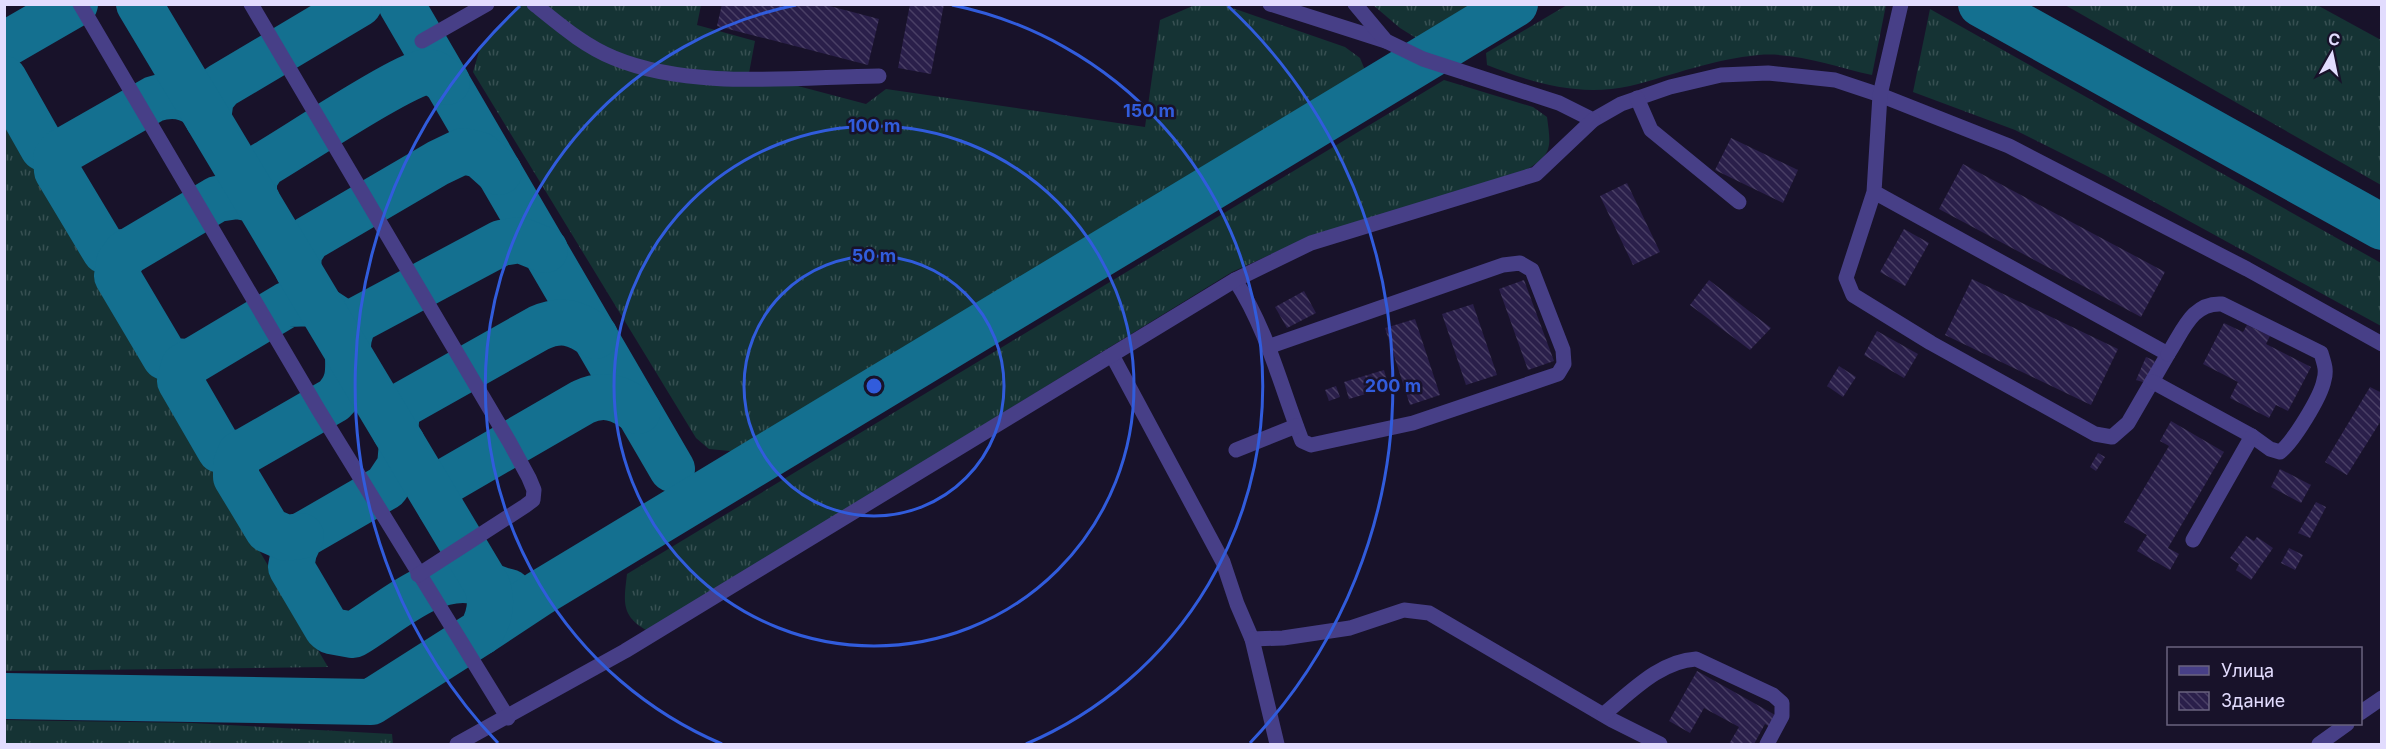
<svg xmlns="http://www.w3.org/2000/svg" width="2386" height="749" viewBox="0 0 2386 749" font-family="Inter,sans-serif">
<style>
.grass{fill:url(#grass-tufts)}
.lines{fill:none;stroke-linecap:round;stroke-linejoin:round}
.taxiway{stroke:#147090;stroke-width:46}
.building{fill:url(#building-back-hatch)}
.minor{stroke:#473f87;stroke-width:15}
.ring{fill:none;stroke:#315cdc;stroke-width:3}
.centre{fill:#315cdc;stroke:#18122a;stroke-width:3}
.ring-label{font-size:18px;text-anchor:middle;font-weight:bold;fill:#315cdc;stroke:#18122a;stroke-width:5;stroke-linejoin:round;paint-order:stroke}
</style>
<defs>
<pattern id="grass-tufts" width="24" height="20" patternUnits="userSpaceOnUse" patternTransform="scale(1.5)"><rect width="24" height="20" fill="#153334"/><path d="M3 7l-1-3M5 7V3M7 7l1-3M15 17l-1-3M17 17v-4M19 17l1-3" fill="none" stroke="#375052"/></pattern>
<pattern id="building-back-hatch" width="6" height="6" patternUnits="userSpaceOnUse" patternTransform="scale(1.5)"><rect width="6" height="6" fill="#2a1f4a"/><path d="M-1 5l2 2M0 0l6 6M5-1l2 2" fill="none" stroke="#493f65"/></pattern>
</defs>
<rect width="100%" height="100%" fill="#18122a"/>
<g class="grass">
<polygon points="1221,4 1345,47 1360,58 1367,75 740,452 709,449 696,438 473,72 480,48 518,5 701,5 697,25 755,41 749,73 866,104 886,89 1145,127 1160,20 1195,5"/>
<polygon points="1373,5 1486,5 1424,43 1400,28"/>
<path d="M1567 5 1886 4V5L1872 75C1836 67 1796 52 1759 55 1713 59 1674 75 1630 86 1579 97 1533 83 1487 65L1486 53Z"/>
<polygon points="2065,5 2317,5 2381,40 2381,185"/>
<polygon points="1930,9 2381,263 2381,326 2105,175 2015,130 1913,92"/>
<path d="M1444 80 1533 107 1547 117C1551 147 1553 154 1526 170L1287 247 1232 272 648 631C620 616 624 601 627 574Z"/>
<polygon points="4,120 5,120 328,667 5,671"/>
<polygon points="5,720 192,723 392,734 393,744 5,744"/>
</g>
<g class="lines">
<g class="taxiway">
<polyline points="401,4 672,469"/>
<polyline points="1981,4 2382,227"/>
<polyline points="4,45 75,4"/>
<polyline points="4,79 43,148 52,152 61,152"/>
<polyline points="208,119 211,98 221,86 359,4"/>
<path d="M254 195V179L263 165C288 151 408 71 427 72 435 72 441 78 447 82"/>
<path d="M126 253 105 251 57 171 56 158 61 152 154 99C170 94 187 95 200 106"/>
<polyline points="298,270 299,253 308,239 438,163 463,151 480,155 499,172"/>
<polyline points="187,362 173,361 165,357 117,276 119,263 126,253 217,199 237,196 257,200"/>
<path d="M395 431 397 412 404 404 539 328C561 318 575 322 595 336"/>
<path d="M402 443 400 466 386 487 301 536 294 551 291 567 327 628 331 631 353 635C388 615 430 573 474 581 486 583 497 590 509 592"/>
<polyline points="240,454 220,450 180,381 184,366 288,304 313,303 339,320"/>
<path d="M440 506 438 494 443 483 583 402C604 392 620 398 638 411"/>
<path d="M301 536 286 538 268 530 236 477V465L240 454 334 400C362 374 336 347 357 320L501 243 520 240 545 250"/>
<polyline points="481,632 540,593 1515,4"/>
<path d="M4 696 371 702 481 632C490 617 493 602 487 585L139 4"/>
</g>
</g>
<g class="building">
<polygon points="722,4 822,4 879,19 868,65 717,26"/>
<polygon points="910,4 944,4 931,74 898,68"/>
<polygon points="1731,138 1798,170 1783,203 1715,170"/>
<polygon points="1963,164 2165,272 2141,317 1939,209"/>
<polygon points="1627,183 1660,252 1633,265 1600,196"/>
<polygon points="1904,229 1929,243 1905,286 1880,272"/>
<polygon points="1972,279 2118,349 2091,405 1945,335"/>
<polygon points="1524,280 1554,361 1528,370 1499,289"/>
<polygon points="1709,280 1771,328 1750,350 1690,305"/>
<polygon points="1304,291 1316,313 1287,328 1275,307"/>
<polygon points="1473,304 1497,375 1466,385 1442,314"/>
<polygon points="1415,319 1440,395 1410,405 1385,328"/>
<polygon points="2224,323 2243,332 2247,325 2270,336 2266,344 2311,367 2288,411 2276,405 2269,418 2230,398 2238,382 2203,364"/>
<polygon points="1877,331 1918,354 1904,378 1864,355"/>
<polygon points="2146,357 2155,361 2146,383 2136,380"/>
<polygon points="1839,366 1856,377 1843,397 1827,386"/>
<polygon points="1384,370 1389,387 1349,399 1344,382"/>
<polygon points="1336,386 1340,397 1329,401 1325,390"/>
<polygon points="2370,387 2382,393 2382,419 2347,475 2325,462"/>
<polygon points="2171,421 2224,452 2168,548 2179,554 2170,570 2137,551 2147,535 2124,522 2169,446 2160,441"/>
<polygon points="2098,453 2105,457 2096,471 2090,467"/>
<polygon points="2280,469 2311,485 2301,503 2271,487"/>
<polygon points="2316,502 2326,507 2310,538 2298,533"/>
<polygon points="2246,536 2254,541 2257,537 2273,548 2251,580 2236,570 2239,564 2230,558"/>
<polygon points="2289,548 2303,555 2295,570 2281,563"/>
<polygon points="1697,671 1777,716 1770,727 1765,724 1754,744 1729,744 1739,727 1704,708 1690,733 1669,721"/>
</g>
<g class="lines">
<g class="minor">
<polyline points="80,4 318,409 508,718"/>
<polyline points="251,4 510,443 529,478 534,490 533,500 525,506 418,575"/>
<path d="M534 4C559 24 584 46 614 58 691 90 796 77 879 76"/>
<polyline points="1270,4 1386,41"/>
<polyline points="1355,4 1386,41 1423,59 1559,103 1593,120 1621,104 1670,87 1721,75 1768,73 1835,80 1880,95 2009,146 2247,269 2382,344"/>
<polyline points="422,41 487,4"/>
<polyline points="1637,98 1651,130 1739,202"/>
<polyline points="1874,192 2168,354 2128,423 2112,437 2095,434 1931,343 1853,295 1846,278 1874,192 1880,95 1901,4"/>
<path d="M1235 280C1267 329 1281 387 1302 441L1311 445 1413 423 1558 374 1564 364 1563 350 1532 270 1520 263 1503 265 1268 347"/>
<polyline points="1112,355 1223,562 1237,604 1252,639 1283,638 1350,628 1404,610 1429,613 1612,720 1660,744"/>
<path d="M2153 382 2252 436 2270 449 2280 452C2293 442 2321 397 2324 380 2327 370 2324 363 2321 353L2222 304C2192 302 2183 331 2168 354"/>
<polyline points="1236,450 1296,426"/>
<polyline points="2193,540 2252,436"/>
<polyline points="1252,639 1277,744"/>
<polyline points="2360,713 2382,698"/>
<path d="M1604 714C1631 692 1660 661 1696 659L1773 695 1782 703V716L1767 744"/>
<polyline points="457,744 625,651 1235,280 1311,243 1536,174 1593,120"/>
<polyline points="2319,744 2347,724"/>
</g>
</g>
<g class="ring">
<circle cx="874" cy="386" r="130"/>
<circle cx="874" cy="386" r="260"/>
<path d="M722 744A389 389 0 0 1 796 5M952 5A389 389 0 0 1 1026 744"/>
<path d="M498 743A519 519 0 0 1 520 6M1228 6A519 519 0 0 1 1250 743"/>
</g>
<circle cx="874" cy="386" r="9" class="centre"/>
<g class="ring-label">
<text x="1149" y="117">150 m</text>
<text x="874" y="132">100 m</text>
<text x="874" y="262">50 m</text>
<text x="1393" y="392">200 m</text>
</g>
<rect width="2386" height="749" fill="none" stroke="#e2dcfe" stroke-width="12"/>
<rect x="2167" y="647" width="195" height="78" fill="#18122a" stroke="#69637f" stroke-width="1.5"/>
<rect x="2179" y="666" width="30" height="9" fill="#473f87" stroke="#69637f" stroke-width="1.5"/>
<text x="2221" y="677" font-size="18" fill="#e2dcfe">Улица</text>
<rect x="2179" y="692" width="30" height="18" fill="url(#building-back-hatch)" stroke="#69637f" stroke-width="1.5"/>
<text x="2221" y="707" font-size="18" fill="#e2dcfe">Здание</text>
<g transform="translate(2332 54) rotate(9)" stroke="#18122a" stroke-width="4.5" paint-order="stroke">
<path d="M0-4.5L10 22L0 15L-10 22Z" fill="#e2dcfe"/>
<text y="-9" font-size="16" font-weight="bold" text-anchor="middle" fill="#e2dcfe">С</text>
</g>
</svg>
